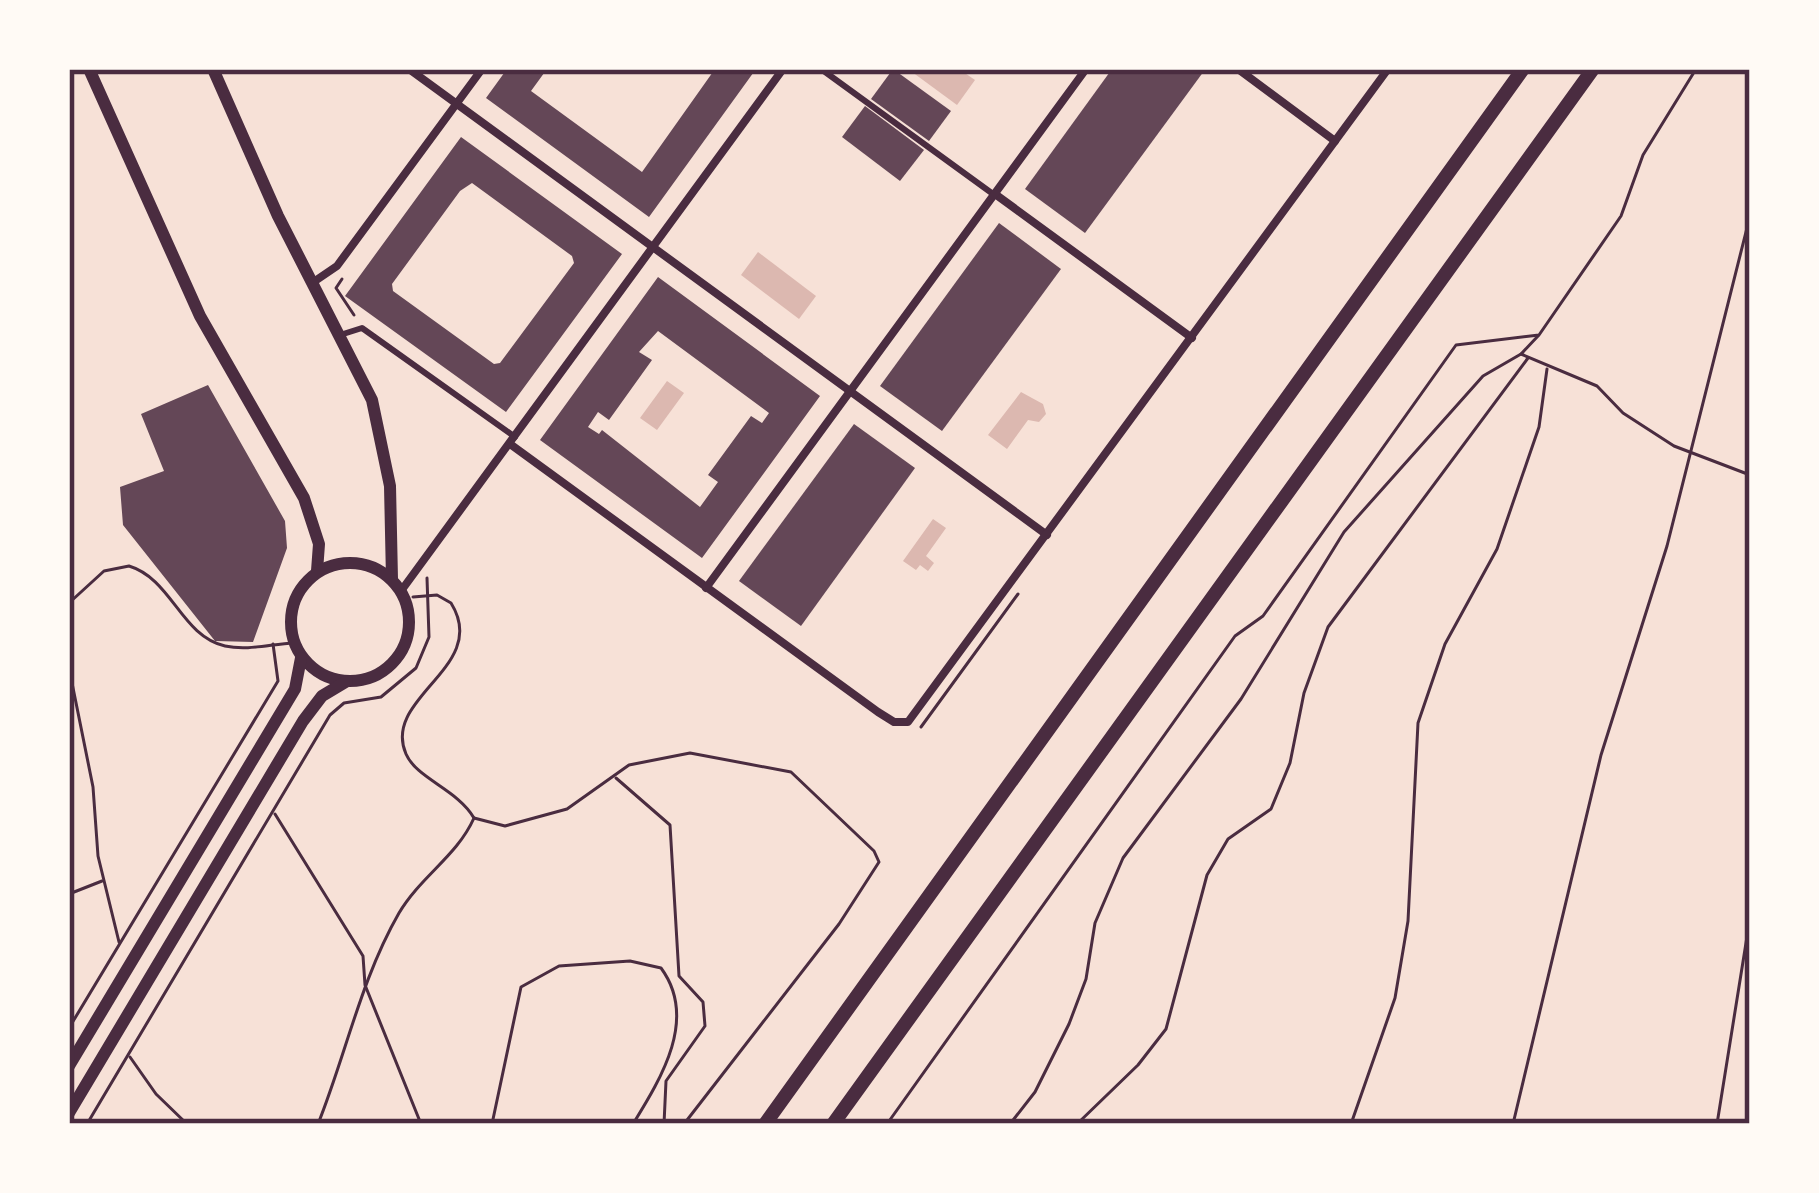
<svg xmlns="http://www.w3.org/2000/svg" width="1819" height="1193" viewBox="0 0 1819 1193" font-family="Roboto,sans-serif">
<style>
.water{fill:#dcb8b0}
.building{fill:#644757;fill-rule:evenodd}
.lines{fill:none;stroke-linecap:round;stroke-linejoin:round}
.path{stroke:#4a2c40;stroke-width:3}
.pedestrian{stroke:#4a2c40;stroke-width:6}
.minor{stroke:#4a2c40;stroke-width:8}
.primary{stroke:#4a2c40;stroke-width:12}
.motorway{stroke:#4a2c40;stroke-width:14}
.neatline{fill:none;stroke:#4a2c40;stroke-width:4.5}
</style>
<rect width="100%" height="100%" fill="#f7e1d7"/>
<g class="water">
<polygon points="908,69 959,69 975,80 957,105"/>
<polygon points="758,252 816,296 799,319 741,275"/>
<polygon points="667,381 684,393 657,430 640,418"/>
<polygon points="1021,392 1043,404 1046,414 1039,422 1028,420 1007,449 988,435"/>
<polygon points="933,519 946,528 926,556 934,563 928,571 920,565 916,570 903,561"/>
</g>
<g class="building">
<polygon points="507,69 547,69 531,91 642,172 715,69 756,69 649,217 486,98"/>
<polygon points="893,69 951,111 929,141 871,99"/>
<polygon points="1112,69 1204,71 1085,233 1025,189"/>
<polygon points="865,106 924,150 900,181 842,137"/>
<path d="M461 137 622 254 506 412 345 296ZM472 183 572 256 574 263 500 363 494 364 393 291 392 284 460 191Z"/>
<polygon points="999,223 1061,269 942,431 880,386"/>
<path d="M658 277 820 396 702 558 540 440ZM658 331 769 413 762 423 751 416 708 475 718 482 700 507 602 430 599 434 588 427 598 412 609 420 652 360 639 352Z"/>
<polygon points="208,385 285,521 287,548 253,642 215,641 123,525 120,487 164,471 141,414"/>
<polygon points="854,424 915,468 801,626 739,581"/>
</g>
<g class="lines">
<g class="path">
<polyline points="342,279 336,288 354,315"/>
<polyline points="1538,336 1521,354 1597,386 1623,413 1674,446 1750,475"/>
<path d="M69 603 104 571 129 566C172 579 181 636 225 646 248 651 271 644 294 643"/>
<polyline points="69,668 93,787 98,856 119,942"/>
<polyline points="921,727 1018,594"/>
<polyline points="616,778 670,825 679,976 703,1002 705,1026 666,1081 664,1124"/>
<polyline points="275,814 363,956 365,985 421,1124"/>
<polyline points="474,818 505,826 567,809 629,765 690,753 791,772 874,851 879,862 839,924 684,1124"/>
<polyline points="69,894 102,881"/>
<polyline points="69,1028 278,681 273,644"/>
<polyline points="130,1057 156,1094 187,1124"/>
<polyline points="87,1124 330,715 344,703 381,697 416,668 429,637 427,578"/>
<path d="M318 1124C346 1054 361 979 399 913 421 876 457 856 474 818 457 789 417 779 406 754 381 697 491 667 451 603L437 595 413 597"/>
<path d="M492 1124 521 987 559 966 630 961 661 968C698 1018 662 1077 633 1124"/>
<polyline points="887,1124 1235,636 1263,616 1456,345 1539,335 1621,216 1643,155 1696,69"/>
<polyline points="1010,1124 1035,1092 1069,1024 1086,979 1095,923 1123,858 1241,699 1344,532 1483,376 1521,354"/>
<polyline points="1077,1124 1138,1065 1166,1029 1207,875 1228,839 1271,809 1290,763 1304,693 1328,627 1528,358"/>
<polyline points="1351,1124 1395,998 1408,921 1418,723 1445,644 1497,549 1539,427 1547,369"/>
<polyline points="1513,1124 1601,755 1667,546 1750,216"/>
<polyline points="1717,1124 1750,918"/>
</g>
<g class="pedestrian">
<polyline points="821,69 993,194"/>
<polyline points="340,335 362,328 515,437"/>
</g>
<g class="minor">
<polyline points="409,69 1047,535"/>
<polyline points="1238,69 1335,141"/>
<polyline points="995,194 1192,338"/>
<polyline points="312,283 337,266 482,69"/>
<polyline points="510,444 878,712 894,722 908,722 1388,69"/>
<polyline points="706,588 1086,69"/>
<polyline points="401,591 783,69"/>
</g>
<g class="primary">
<polyline points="89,69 200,316 304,498 319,544 317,571"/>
<polyline points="213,69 278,216 372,400 390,486 392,579"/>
<circle cx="350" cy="622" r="59"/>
<polyline points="69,1066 295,689 301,658"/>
<polyline points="69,1113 303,721 322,696 347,681"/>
</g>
<g class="motorway">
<polyline points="765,1124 1523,69"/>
<polyline points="833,1124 1593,69"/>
</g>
</g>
<rect width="1819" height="1193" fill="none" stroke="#fffaf5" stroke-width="144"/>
<rect x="72" y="72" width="1675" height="1049" class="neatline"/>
</svg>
